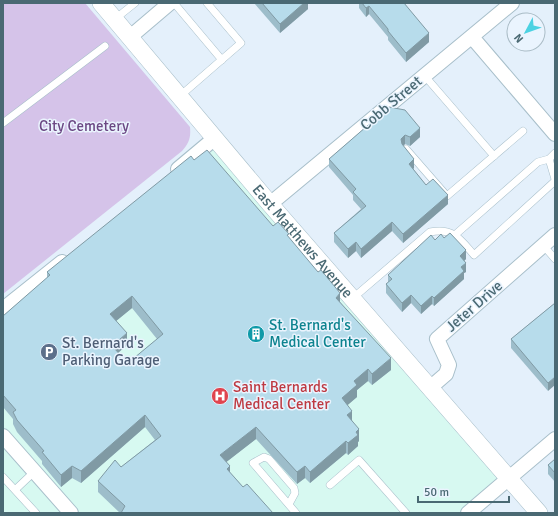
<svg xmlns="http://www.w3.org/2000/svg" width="558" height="516" viewBox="0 0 558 516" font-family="Signika,sans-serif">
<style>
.medical{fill:#d7f9f1}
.green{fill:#d5c3e9}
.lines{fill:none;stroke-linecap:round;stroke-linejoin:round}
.service-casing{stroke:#a8bfca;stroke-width:8}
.minor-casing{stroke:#a8bfca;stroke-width:16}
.tertiary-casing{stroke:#a8bfca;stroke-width:18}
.service{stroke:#fff;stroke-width:7}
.minor{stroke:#fff;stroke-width:14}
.tertiary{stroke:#fff;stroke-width:17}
.wall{fill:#9dbdca;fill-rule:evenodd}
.shaded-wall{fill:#809aa4}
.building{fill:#b7dceb;stroke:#809aa4;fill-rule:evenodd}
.labels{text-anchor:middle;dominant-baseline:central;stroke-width:3;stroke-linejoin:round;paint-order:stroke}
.street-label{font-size:15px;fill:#4a6973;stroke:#eaf4fe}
.park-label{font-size:15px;fill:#6c4884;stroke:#eaf4fe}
.culture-label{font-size:15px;fill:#0d838f;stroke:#eaf4fe;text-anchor:start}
.service-label{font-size:15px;fill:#4e5e75;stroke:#eaf4fe;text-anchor:start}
.health-label{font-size:15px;fill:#be3a42;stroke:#eaf4fe;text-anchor:start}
</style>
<rect width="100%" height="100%" fill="#e4f0fb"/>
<polygon class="medical" points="214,141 509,478 468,513 3,513 3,315"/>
<path class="green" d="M3 3H85L190 127C191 138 189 143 182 151L3 294Z"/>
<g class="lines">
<defs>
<g id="service">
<polyline points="174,3 222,60"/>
<polyline points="115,19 135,3"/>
<polyline points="424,75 494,156"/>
<polyline points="180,96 241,43 207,3"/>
<polyline points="3,123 105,46"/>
<polyline points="406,149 447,196 523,131"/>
<polyline points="549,159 555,179"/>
<polyline points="456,234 538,162 549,159 555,153"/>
<polyline points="543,245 555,259"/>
<path d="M353 298 430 232C453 227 460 239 474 255L555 181"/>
<polyline points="3,477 36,513"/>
<polyline points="330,485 359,460 406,513"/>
<polyline points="16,489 34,472"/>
<polyline points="289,504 295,493 294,488 269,459 264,457 253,463 296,513"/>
</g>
<g id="minor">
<polyline points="130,37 170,3"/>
<polyline points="472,37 555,134"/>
<polyline points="178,169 215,138"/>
<polyline points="270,204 512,3"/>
<polyline points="3,309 62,262"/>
<polyline points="431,387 446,374 449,365 437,339 555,235"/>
<polyline points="3,436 71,513"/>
<polyline points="468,513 555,439"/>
</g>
<g id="tertiary">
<path id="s1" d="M101 3 270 204 539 513"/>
</g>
</defs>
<use href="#service" class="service-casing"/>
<use href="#minor" class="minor-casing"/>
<use href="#tertiary" class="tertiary-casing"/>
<use href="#service" class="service"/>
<use href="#minor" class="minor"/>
<use href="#tertiary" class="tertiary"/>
</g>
<g class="wall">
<polygon points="254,3 308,3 308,9 280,33"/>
<polygon points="359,3 404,3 429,42 406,62 388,40 388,37 369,14 366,17 359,8"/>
<polygon points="389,107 420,137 410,146 405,144 403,146 414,168 413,169 426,185 448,204 403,243 392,231 361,258 356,251 348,258 334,242 334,233 361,209 353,200 353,195 329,167 329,159"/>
<path d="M194 160 273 226 289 238 340 302 391 370 372 385 368 381 357 390V397L347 405 359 441 358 442V446L348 455 346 453 310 483 305 478 297 484 256 439 226 462 230 473 243 487 273 513H120L98 492V481L121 467 155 440 145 427 81 483 72 478 61 487 42 464V461L17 432 13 424V419L3 407V316L47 278V272ZM132 308 157 339 128 363 118 353 127 345 116 321Z"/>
<polygon points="444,238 466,259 464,261 466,272 464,273 464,279 434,306 432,304 421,314 411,303 402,312 386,293 386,284 388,283 388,275 435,240"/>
<polygon points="555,303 548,391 511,348 511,339"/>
<polygon points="555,459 555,482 548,474 548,465"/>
</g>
<g class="shaded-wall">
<polygon points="304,3 308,3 308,9 280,33 280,24"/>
<polygon points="369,6 369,14 366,17 366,8"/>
<polygon points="429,33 429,42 406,62 406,53"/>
<polygon points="420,128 420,137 410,146 410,137"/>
<polygon points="405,135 405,144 401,148 401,139"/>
<polygon points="414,159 414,168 409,173 409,164"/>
<polygon points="448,195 448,204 403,243 403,234"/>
<polygon points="392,222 392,231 361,258 361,249"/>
<polygon points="356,242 356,251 348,258 348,249"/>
<polygon points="466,250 466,259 460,265 460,256"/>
<polygon points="466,263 466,272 464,273 464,279 434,306 434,298 461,267"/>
<polygon points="340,293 340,305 336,298"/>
<polygon points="411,295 411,303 402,312 402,303"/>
<polygon points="132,296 132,308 110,326 110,314"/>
<polygon points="432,296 432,304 421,314 421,306"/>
<polygon points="127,333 127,345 112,358 112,346"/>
<polygon points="391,358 391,370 372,385 372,374"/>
<polygon points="368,369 368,381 357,390 357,397 342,410 342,398 354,381"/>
<polygon points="555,377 555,385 548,391 548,383"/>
<polygon points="352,411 352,423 347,415"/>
<polygon points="145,415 145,427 81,483 81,471"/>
<polygon points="256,427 256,439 220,467 220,455"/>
<polygon points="359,429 359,441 358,442 358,446 348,455 348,443 356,432"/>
<polygon points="346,441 346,453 310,483 310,472"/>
<polygon points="72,466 72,478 61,487 61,475"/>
<polygon points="230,466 230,478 227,469"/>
<polygon points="305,466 305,478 297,484 297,472"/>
</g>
<g class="building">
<polygon points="262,3 304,3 280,24"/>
<polygon points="362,3 404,3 429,33 406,53 388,31 388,29 369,6 366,8"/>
<polygon points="389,107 405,110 420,128 410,137 405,135 401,139 402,144 414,159 409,164 426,185 433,179 448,195 403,234 392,222 361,249 356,242 348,249 334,233 366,206 353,192 356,189 329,159"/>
<path d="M207 150 273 226 278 222 289 234 287 235 318 272 321 270 340 293 336 298 391 358 372 374 368 369 354 381 357 385 342 398 352 411 347 415 359 429 356 432 358 435 348 443 346 441 310 472 305 466 297 472 256 427 220 455 230 466 227 469 243 487 247 484 273 513H121L125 506 98 481 115 460 121 467 161 436 145 415 81 471 72 466 61 475 42 452 44 451 17 420 13 412 16 410 3 395V316L50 275 47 272 191 156 194 160ZM132 296 163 334 128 363 112 346 127 333 110 314Z"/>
<polygon points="450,233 466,250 460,256 466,263 461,267 464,271 434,298 432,296 421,306 411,295 402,303 386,284 392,279 388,275 431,235 435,240 441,234 444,238"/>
<polygon points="555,303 555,377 548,383 511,339"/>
<polygon points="555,459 555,473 548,465"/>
</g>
<defs>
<symbol id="building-disc" viewBox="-11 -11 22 22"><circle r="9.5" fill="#0f9aa8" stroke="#eaf4fe"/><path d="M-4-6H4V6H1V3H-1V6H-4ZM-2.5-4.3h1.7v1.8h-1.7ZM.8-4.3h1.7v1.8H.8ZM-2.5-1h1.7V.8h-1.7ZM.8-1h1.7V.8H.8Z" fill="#fff"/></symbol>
<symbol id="parking-disc" viewBox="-11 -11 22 22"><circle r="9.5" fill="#5c6f8a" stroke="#eaf4fe"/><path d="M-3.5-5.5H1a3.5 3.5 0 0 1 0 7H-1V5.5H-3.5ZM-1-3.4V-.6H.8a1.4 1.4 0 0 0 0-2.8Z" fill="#fff"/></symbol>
<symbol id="hospital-disc" viewBox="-11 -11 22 22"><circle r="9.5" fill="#e0444e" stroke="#eaf4fe"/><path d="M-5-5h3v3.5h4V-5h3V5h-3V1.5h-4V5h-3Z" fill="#fff"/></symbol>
</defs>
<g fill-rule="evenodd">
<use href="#building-disc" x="246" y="324" width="20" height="20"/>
<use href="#parking-disc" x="39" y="342" width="20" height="20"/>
<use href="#hospital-disc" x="210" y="386" width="20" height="20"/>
</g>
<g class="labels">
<g class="street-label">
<text transform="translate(391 103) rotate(-40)">Cobb Street</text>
<text stroke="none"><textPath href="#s1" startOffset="312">East Matthews Avenue</textPath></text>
<text transform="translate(474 306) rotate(-41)">Jeter Drive</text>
</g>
<g class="park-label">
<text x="84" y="126">City Cemetery</text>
</g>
<g class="culture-label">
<text x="269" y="325">St. Bernard's<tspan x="269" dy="17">Medical Center</tspan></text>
</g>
<g class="service-label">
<text x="62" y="343">St. Bernard's<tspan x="62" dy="17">Parking Garage</tspan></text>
</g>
<g class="health-label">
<text x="233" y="387">Saint Bernards<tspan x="233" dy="17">Medical Center</tspan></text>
</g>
</g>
<rect width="558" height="516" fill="none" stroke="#4a6973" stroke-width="8"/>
<g transform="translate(526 32) rotate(229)"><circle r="19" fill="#eaf4fe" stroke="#aabcc6"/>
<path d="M0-3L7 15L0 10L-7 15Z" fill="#4cd2e2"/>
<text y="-6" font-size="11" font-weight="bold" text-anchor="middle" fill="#4a6973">N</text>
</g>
<path d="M418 496v6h91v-6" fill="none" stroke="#4a6973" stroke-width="2"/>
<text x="424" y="496" font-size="12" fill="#4a6973" stroke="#eaf4fe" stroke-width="3" paint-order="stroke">50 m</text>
</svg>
